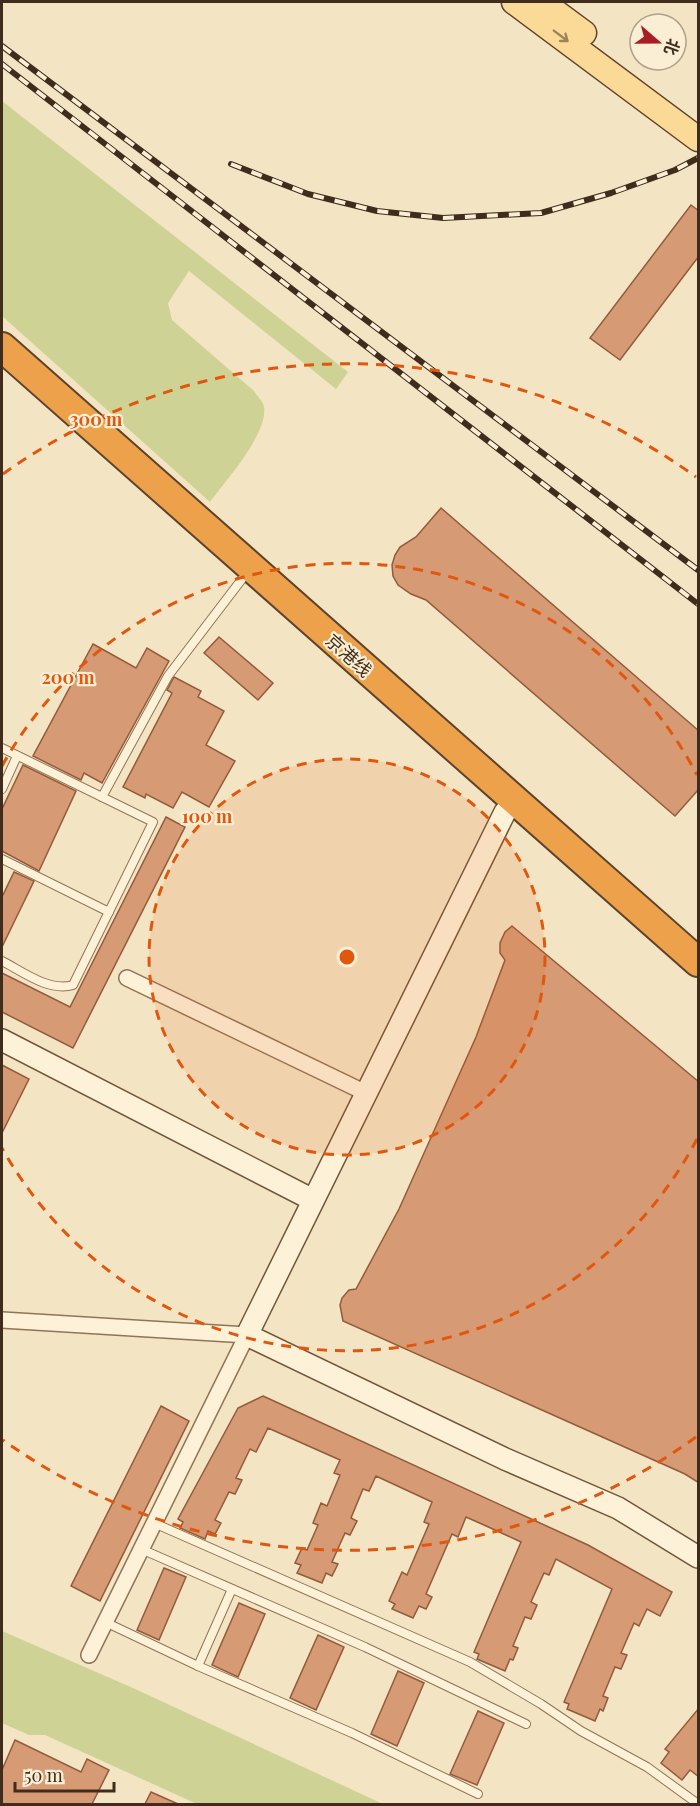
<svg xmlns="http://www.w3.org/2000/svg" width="700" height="1806" viewBox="0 0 700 1806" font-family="'Playfair Display','Noto Sans SC',serif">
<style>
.green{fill:#ced395}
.building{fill:#d69a74;stroke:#935b3a;stroke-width:1.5}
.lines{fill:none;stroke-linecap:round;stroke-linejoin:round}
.lane-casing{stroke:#917457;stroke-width:10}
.street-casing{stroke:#917457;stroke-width:18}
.secondary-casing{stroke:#72553a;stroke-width:24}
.primary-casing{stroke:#5e422c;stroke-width:27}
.highway-casing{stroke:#5e422c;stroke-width:32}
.lane{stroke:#fdf1d8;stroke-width:8}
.street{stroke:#fdf1d8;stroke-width:15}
.secondary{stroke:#fdf1d8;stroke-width:21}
.primary{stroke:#fbd997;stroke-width:24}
.highway{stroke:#eca14a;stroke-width:28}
.rail-casing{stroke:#3f2c1d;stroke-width:6}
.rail{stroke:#faeed4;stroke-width:4;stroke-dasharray:11;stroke-linecap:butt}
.oneway{stroke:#9d825a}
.ring{fill:none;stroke:#e0570d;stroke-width:3;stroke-dasharray:10 8}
.labels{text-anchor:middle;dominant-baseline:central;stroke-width:4.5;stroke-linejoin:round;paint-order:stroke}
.street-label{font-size:18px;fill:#3f2c1d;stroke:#faeed4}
.centre{fill:#e0570d;stroke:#faeed4;stroke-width:3}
.ring-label{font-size:18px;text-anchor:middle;font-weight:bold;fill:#e0570d;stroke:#faeed4;stroke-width:4.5;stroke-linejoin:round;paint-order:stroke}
</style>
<rect width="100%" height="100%" fill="#f3e4c3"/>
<g class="green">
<path d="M2 101 348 372 336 389 189 271 168 303 172 320 254 391C257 396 263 401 264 407 268 434 226 480 210 502L2 316Z"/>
<polygon points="2,1631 133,1688 383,1804 197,1804 45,1735 29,1735 2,1723"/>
</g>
<g class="building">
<polygon points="691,205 699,211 699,256 620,360 590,338"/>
<polygon points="441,508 699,731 699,789 675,816 426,600 411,594 398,585 393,576 392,565 395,555 400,547 416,537"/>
<polygon points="219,637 273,683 258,700 204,653"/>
<polygon points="93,644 136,668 147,648 169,661 102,783 84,773 81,780 33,756"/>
<polygon points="174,677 201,691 198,697 224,711 206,745 235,761 209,807 182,792 173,808 146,794 145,798 123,787 172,693 167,690"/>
<polygon points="23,765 76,791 39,871 2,851 2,809"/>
<polygon points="166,817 185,827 73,1048 2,1012 2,973 70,1007"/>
<polygon points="14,872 34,881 2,947 2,897"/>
<polygon points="512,926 699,1082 699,1483 685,1474 343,1321 340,1305 342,1298 349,1290 356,1289 399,1209 476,1037 505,960 500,953 500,943 505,932"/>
<polygon points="2,1065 29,1079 2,1133"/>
<polygon points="263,1396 588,1545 672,1592 660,1616 647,1609 639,1626 634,1623 621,1653 627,1655 621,1669 615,1667 603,1696 608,1698 603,1711 600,1709 595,1721 567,1709 569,1704 564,1702 612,1589 556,1559 549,1575 544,1573 531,1602 537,1605 531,1619 525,1617 513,1646 518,1648 513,1660 510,1659 505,1671 477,1659 479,1654 474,1652 521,1542 484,1525 466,1517 458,1537 452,1534 426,1594 432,1597 426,1609 419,1606 413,1618 392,1609 395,1604 389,1601 402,1572 407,1575 429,1524 424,1522 432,1502 376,1476 369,1491 363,1489 351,1518 357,1521 350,1535 345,1533 332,1562 338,1564 332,1576 326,1573 322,1583 297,1573 301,1565 295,1563 302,1548 307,1550 318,1525 313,1523 321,1503 327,1506 340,1475 334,1473 340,1460 268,1428 256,1452 250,1449 236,1478 242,1480 235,1494 229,1492 215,1520 221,1523 215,1534 208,1531 205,1539 180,1528 183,1522 178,1519 238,1408"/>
<polygon points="161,1406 189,1421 100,1601 71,1586"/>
<polygon points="164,1568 186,1577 159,1640 137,1630"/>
<polygon points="239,1603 265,1614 238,1677 212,1665"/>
<polygon points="318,1635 344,1647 316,1710 290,1698"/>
<polygon points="398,1671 424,1683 397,1746 371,1734"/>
<polygon points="699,1708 699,1777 690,1770 682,1780 661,1763 669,1752 665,1749"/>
<polygon points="478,1711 504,1723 477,1785 450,1774"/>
<polygon points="15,1740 81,1772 87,1759 109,1770 92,1804 2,1804 2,1770"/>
<polygon points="151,1792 178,1804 145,1804"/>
</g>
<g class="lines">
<defs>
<g id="lane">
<path d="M2 748 153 822 73 985C49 992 23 972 2 961"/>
<polyline points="2,789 17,756"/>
<polyline points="102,797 168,676 242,579"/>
<polyline points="2,859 109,912"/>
<polyline points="154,1523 470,1662 541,1704 581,1731 647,1767 698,1804"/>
<polyline points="141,1549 365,1647 526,1724"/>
<polyline points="105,1622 198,1666 352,1733 478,1794"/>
<polyline points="198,1666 232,1589"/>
</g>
<g id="street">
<polyline points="127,978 366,1093"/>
<polyline points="2,1320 247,1335 89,1655"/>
</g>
<g id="secondary">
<polyline points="505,812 247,1335 505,1459 618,1508 698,1557"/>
<polyline points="2,1040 313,1200"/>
</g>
<g id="primary">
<polyline points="514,2 698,139"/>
<polyline points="542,2 584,33"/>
</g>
<polyline id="highway" points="2,347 698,962"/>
</defs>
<use href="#lane" class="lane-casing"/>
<use href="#street" class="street-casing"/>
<use href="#secondary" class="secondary-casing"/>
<use href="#primary" class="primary-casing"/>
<use href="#highway" class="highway-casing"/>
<use href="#lane" class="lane"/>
<use href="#street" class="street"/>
<use href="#secondary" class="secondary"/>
<use href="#primary" class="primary"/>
<use href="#highway" class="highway"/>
<defs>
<g id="rail">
<polyline points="2,46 698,570"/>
<polyline points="2,64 698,604"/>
<polyline points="231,164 308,194 377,211 443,218 541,213 611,193 675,170 698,158"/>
</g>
</defs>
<use href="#rail" class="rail-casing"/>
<use href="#rail" class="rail"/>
</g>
<defs><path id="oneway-shaft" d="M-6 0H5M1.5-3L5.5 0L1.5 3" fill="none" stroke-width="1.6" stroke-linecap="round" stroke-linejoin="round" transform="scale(1.5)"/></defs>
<use class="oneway" href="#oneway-shaft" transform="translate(561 36) rotate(37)"/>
<circle cx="347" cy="957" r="198" fill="#e0570d" fill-opacity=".12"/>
<g class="ring">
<circle cx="347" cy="957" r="198"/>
<path d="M697 1139A395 395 0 0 1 2 1148M2 766A395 395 0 0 1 697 775"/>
<path d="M696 1437A593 593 0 0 1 3 1440M3 474A593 593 0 0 1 696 477"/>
</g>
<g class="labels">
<g class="street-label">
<text transform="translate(349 655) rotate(42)">京港线</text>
</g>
</g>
<circle cx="347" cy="957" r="9" class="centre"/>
<g class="ring-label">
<text x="96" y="426">300 m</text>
<text x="68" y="684">200 m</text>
<text x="207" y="823">100 m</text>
</g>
<rect width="700" height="1806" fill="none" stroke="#3f2c1d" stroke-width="6"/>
<g transform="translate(658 42) rotate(110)"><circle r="28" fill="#faeed4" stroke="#afa08b" stroke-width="1.5"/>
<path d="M0-4.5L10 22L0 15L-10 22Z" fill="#a71f24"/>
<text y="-9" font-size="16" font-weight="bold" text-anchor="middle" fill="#3f2c1d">北</text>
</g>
<path d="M15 1782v9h99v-9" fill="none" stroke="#3f2c1d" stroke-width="3"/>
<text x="24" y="1782" font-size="18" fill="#3f2c1d" stroke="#faeed4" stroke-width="4.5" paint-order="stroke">50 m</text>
</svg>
